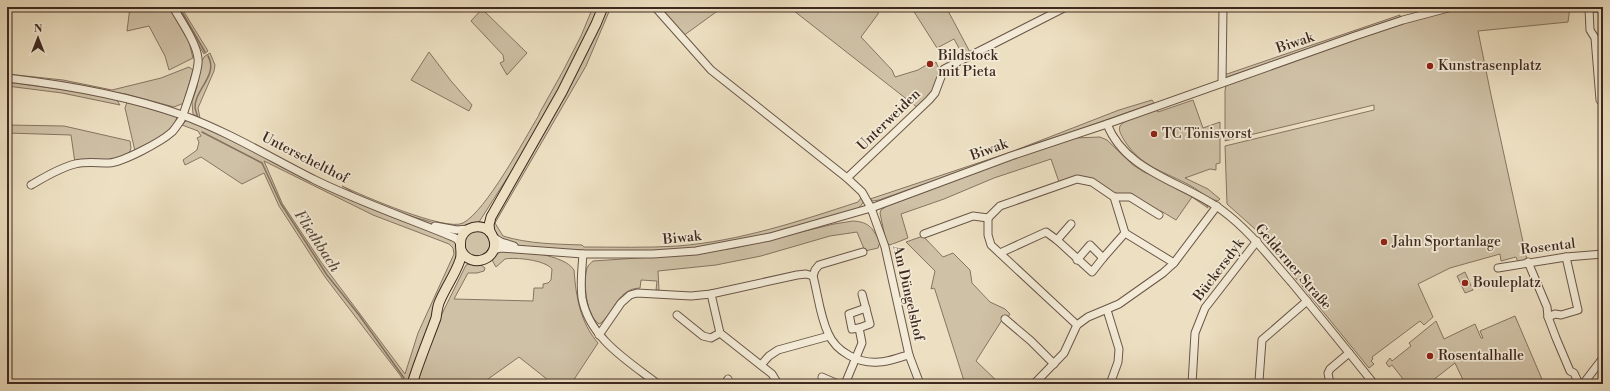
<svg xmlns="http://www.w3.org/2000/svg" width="1610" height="391" viewBox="0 0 1610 391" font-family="'Libre Bodoni',serif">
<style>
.green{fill:#cfc1a6;stroke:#867462;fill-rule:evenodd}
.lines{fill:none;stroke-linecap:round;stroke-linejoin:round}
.stream{stroke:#847160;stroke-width:1.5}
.minor-casing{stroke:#6a5648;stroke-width:9}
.major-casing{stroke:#3e281f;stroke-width:11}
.minor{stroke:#f3ebd7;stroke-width:7}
.major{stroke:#ede0c2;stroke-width:9}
.poi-dot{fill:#8f2418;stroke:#f3ebd7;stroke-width:1.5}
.labels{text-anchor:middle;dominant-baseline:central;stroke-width:3.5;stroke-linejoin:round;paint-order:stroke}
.street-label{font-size:14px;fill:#3e281f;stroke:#f3ebd7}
.poi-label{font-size:14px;fill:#3e281f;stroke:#f3ebd7;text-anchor:start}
.water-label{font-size:15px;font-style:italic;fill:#614c3f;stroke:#f3ebd7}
</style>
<rect width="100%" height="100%" fill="#ede0c2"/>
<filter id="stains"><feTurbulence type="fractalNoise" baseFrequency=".005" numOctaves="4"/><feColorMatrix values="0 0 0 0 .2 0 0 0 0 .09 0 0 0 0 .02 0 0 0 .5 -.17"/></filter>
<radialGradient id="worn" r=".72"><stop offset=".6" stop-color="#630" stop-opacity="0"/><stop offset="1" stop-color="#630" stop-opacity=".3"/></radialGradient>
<g class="green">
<polygon points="130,7 169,7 189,42 193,58 169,70 165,56 149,26 127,31"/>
<polygon points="176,7 181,7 208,51 204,54"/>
<path d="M593 7H600L541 125 479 222 455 229 400 213 364 199 342 186C361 195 446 232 463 223 486 211 524 140 539 115V114L563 71 581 36Z"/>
<path d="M606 7H611L586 66 495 223 503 236C529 244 555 244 582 245L584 247C616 247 647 248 678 246 740 241 800 221 858 202L861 198 857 191 862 194 865 200 859 208C798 226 737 245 673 250 640 253 606 251 573 250 554 249 517 248 501 240 497 238 494 232 491 228L493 216Z"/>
<polygon points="661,7 723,7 683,36 661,11"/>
<polygon points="789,7 879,7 878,14 861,37 892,70 895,77 918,70 928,64 930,67 936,62 938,67 941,70 934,92 918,108"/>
<polygon points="911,7 946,7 971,54 964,57 954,39 937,48"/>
<polygon points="1466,7 1470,7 1471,11 1474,10 1474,7 1570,7 1568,22 1478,31 1491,95 1527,260 1518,262 1516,257 1501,261 1500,254 1450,268 1418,284 1433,317 1424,325 1420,321 1372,357 1373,359 1371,361 1374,364 1369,368 1267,243 1255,229 1227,204 1225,146 1374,110 1374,105 1225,141 1225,91 1226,85 1229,82 1421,17"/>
<polygon points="482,9 527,53 507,75 500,63 504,61 503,55 471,21"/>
<polygon points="1400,15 1400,17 1224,78 1224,73 1227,74"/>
<polygon points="429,52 451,81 472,105 469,111 411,80"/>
<polygon points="210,53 215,65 214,71 198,108 200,118 193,114 192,102 197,87 201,62 205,56"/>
<polygon points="189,67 193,70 184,103 174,107 126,94 7,75 7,74 63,80 112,90 161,78"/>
<polygon points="7,82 80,92 116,99 120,105 62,93 7,86"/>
<polygon points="1152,100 1154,103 879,200 873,201 870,199 1011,152 1119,110"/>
<path d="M1193 100 1203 128 1220 122V163L1216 164V170L1210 169 1185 178 1208 189 1220 199 1218 201C1208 199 1200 191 1191 186 1164 171 1142 168 1124 140 1122 136 1118 131 1120 126 1124 119 1148 113 1156 110L1158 112Z"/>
<path d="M127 102 177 117C173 136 151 143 135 151L125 108Z"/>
<path d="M187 120C236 140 281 167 329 190 370 210 413 225 456 241L459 251 409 384H402L403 380 400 375 325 277 279 206 264 173 242 184 201 157 185 165 183 160 197 150 199 142 197 138 201 136 198 131 182 125ZM264 161 373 215 449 244 453 248 454 254 418 333 405 374 321 262 282 203Z"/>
<polygon points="7,125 64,126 130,141 131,148 129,154 119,159 75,163 71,135 7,133"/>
<path d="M1100 137 1107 140 1133 165 1144 172 1182 189 1205 202 1208 208 1192 197 1176 220 1161 211 1158 212C1145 207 1131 202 1118 195 1089 181 1095 170 1059 182L1051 159 994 178 944 199 901 214 908 238 890 245 886 242 880 213 881 210 887 206 1050 145 1074 138Z"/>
<path d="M853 221C870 222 873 229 880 242L878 248 865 251 857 232 830 236 761 256 716 265 658 271 659 290H656L657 281 641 280 640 288C618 289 615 310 601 323L599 324C586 315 583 283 587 268 588 265 591 263 593 261L668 256 735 248 834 224Z"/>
<circle cx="477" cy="243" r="13"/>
<polygon points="923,236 943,257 953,253 970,270 972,283 990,302 1005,309 1010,314 1005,322 1002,320 976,361 1000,384 983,384 981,383 965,384 935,290 934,288 931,289 935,271 906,242"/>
<path d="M501 249C520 251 564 254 574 270 576 297 580 322 598 343L571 384H553L519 357 481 384H417L434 330 466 265C474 262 479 263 485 268L484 271 477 273H468L454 299 533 301 534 288H543V284L548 283 551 280 552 269C545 260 516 257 505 259L496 267 492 260 493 257Z"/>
<polygon points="1465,272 1473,290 1465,293 1457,276"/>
<polygon points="1515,316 1544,384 1465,384 1455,363 1428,384 1407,384 1392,365 1389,367 1386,363 1390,358 1392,361 1411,346 1409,343 1436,321 1444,339 1475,324 1481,338 1483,338 1480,331"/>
</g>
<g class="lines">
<g class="stream">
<polyline points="179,7 205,52"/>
<path d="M198 118C197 115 196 111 195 108 194 90 219 75 208 56"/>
<polyline points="202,132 262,163 281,204 327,275 359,315 404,378"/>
</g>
<defs>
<g id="minor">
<path d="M173 7C181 21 196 42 198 58 200 69 187 102 183 115"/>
<polyline points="655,7 711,70 847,178"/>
<polyline points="1603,8 1589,8 1590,30 1595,38 1600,100 1603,99"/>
<path d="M7 78C66 85 126 95 182 115 229 132 271 158 315 180 360 202 407 218 453 237L457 239 460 244"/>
<polyline points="1222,82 1223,7"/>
<path d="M1107 124C1126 173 1185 182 1223 211 1250 231 1270 258 1292 283 1320 317 1347 350 1374 384"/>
<path d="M31 185C45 177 59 168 75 164 86 161 97 163 109 163 123 162 161 142 172 132 175 129 178 124 181 120"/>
<polyline points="1114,197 1130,197 1159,215"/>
<polyline points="988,218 988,235 991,245 1077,325"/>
<polyline points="435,226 457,230 468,229"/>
<polyline points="924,234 973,216 988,218 1000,206 1077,179 1092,182 1114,197 1125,233 1174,263"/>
<polyline points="493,237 501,242 514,246"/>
<polyline points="1057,240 1071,224"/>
<polyline points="494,250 501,248 583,254 653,254 696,251 770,237 871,208 1011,156 1107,124 1355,36 1403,20 1452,7"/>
<path d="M863 252 819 265 815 270 813 276C818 295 820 316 828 333 836 352 859 364 879 362 889 362 899 357 909 355"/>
<polyline points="1000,253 1046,232 1057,240 1092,272 1103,258"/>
<path d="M583 254C582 268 580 284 582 298 589 338 628 361 658 384"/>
<polyline points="1077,260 1090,245 1103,258 1125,233"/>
<polyline points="1528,262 1547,307 1548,317 1556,338 1570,371 1574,373 1579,384"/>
<polyline points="1498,268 1566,257 1603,254"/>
<polyline points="711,294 720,333 772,374 778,384"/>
<polyline points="1107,310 1119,349 1118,362 1110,384"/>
<polyline points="677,315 703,336 711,338 720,333"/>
<polyline points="1548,317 1555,314 1561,315 1578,310 1566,257"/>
<polyline points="1005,319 1031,341 1054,364"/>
<polyline points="859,328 870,324 862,294"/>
<polyline points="599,335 621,303 630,295 637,293 691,296 711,294 797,275 806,274 813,276"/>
<polyline points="761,365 769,356 778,350 829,336"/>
<polyline points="822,377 838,384"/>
<polyline points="725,384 728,379"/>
<polyline points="841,384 845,384 862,343 859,328 852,329 849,314 866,308"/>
<polyline points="920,384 909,355 885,247 871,208 862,192 847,178 929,100 935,93 944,69 1066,7"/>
<polyline points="1034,384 1064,353 1077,325 1088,317 1119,304 1163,273 1174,263 1217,206"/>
<polyline points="1192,384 1195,333 1205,308 1257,241"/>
<polyline points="1263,384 1259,381 1262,340 1307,301"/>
<polyline points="1330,384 1328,373 1330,369 1349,353"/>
<polyline points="1583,384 1603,358"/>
</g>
<g id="major">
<polyline points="490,232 489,225 491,217 562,92 596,24 603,7"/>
<path d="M412 384C419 361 428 340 436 318 437 313 437 308 439 303 445 288 455 275 460 260 463 252 458 243 462 236 469 223 488 224 493 237 502 258 471 271 461 250"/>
</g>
</defs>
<use href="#minor" class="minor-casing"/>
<use href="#major" class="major-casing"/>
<use href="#minor" class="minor"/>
<use href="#major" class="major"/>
</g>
<g class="poi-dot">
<circle cx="930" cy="64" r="4"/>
<circle cx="1430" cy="66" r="4"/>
<circle cx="1154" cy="134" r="4"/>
<circle cx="1384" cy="242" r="4"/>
<circle cx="1465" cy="283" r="4"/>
<circle cx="1430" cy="356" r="4"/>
</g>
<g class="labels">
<g class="street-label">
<text transform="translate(1295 43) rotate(-19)">Biwak</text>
<text transform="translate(889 120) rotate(-44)">Unterweiden</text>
<text transform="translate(989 150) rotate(-20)">Biwak</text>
<text transform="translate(305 158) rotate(27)">Unterschelthof</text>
<text transform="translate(682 238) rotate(-6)">Biwak</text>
<text transform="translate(1548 247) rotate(-7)">Rosental</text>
<text transform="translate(1293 267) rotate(49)">Gelderner Straße</text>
<text transform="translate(1219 270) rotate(-53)">Bückersdyk</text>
<text transform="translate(908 293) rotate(77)">Am Düngelshof</text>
</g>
<g class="poi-label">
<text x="938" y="56">Bildstock<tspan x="938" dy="16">mit Pieta</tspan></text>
<text x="1438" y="66">Kunstrasenplatz</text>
<text x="1162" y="134">TC Tönisvorst</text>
<text x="1392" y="242">Jahn Sportanlage</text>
<text x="1473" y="283">Bouleplatz</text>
<text x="1438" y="356">Rosentalhalle</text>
</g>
<g class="water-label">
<text transform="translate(317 241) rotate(57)">Fliethbach</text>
</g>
</g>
<rect width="1610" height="391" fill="none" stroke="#ede0c2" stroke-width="24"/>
<rect x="8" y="8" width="1594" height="375" fill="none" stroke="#3e281f" stroke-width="2"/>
<rect x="12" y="12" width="1586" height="367" fill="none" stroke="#3e281f"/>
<g transform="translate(38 38)" stroke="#f3ebd7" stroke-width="3" paint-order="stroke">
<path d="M0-3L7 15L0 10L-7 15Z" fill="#3e281f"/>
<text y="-6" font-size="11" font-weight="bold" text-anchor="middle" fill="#3e281f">N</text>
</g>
<rect width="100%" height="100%" filter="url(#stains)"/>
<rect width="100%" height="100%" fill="url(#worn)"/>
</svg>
